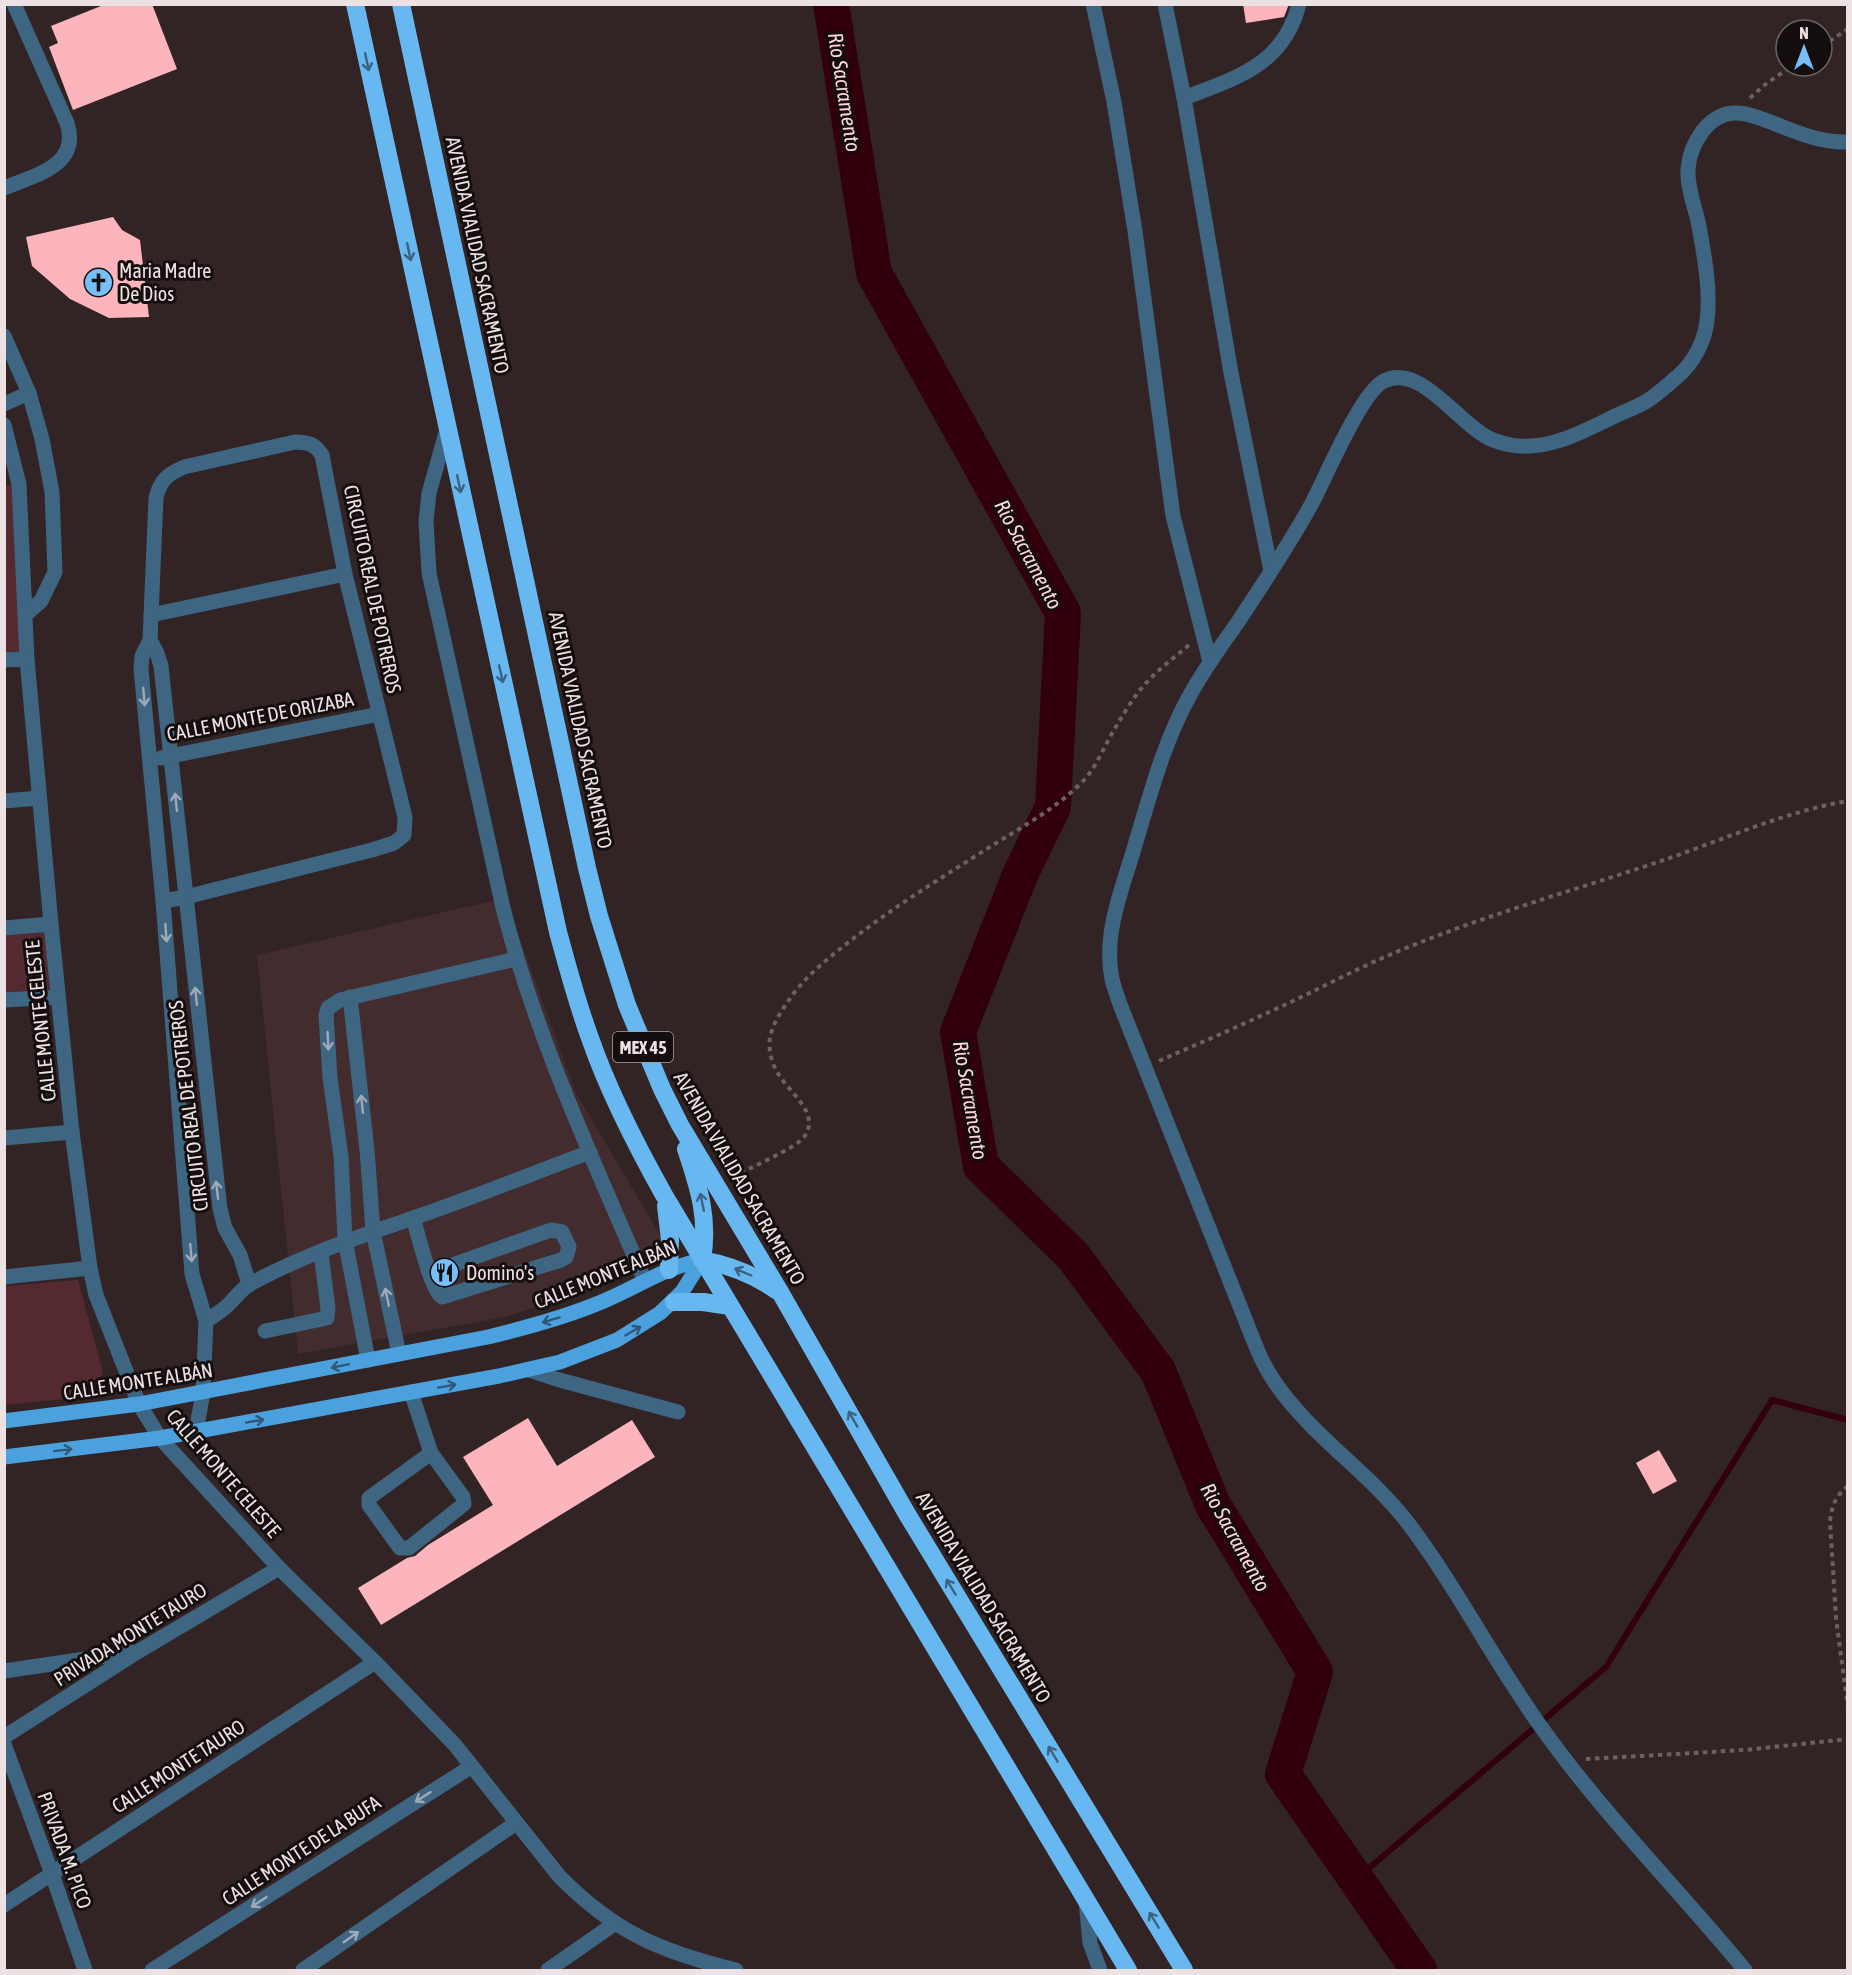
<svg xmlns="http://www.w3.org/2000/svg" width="1852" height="1975" viewBox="0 0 1852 1975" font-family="'Asap Condensed',sans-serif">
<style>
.built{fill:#422c2e}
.green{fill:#54292f}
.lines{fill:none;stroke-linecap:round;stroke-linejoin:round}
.stream{stroke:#31000b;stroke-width:6}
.river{stroke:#31000b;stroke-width:36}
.building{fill:#fcb5bc}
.path{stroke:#6e6061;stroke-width:4;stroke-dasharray:4.5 4.5;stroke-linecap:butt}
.minor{stroke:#3e6582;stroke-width:15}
.major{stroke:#4aa1dd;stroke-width:15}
.highway{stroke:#67b7f1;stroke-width:18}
.oneway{stroke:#3e6280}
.oneway2{stroke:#9eaab7}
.oneway3{stroke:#305876}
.labels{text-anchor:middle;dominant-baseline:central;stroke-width:6;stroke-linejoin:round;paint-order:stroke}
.shield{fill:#150e0f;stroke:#aca2a3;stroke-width:1.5}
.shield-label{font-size:18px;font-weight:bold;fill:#ede2e3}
.street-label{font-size:20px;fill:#ede2e3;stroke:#150e0f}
.poi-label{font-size:20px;fill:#ede2e3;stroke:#150e0f;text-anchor:start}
.water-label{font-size:21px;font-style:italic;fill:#fed6d9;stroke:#150e0f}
</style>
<rect width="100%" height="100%" fill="#322324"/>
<polygon class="built" points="505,898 576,1093 666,1245 598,1288 505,1317 298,1354 257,955"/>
<g class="green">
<polygon points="22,484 28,655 5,657 5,486"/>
<polygon points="46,924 54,993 5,996 4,928"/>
<polygon points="78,1280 103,1372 93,1396 5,1405 5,1286"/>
</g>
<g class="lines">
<polyline class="stream" points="1356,1879 1606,1667 1772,1400 1848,1420"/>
<polyline class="river" points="831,4 874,273 1063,613 1053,807 1020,875 958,1032 981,1166 1073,1256 1158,1371 1213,1505 1315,1672 1283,1774 1419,1970"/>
</g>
<g class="building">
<polygon points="106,4 152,4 177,69 73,110 49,47 58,43 51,26"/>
<polygon points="1243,4 1289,4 1284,17 1246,23"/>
<polygon points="113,217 122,230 140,240 149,317 109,318 70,299 32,266 26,237"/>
<polygon points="528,1418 557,1466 632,1420 655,1457 381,1625 358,1588 407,1558 415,1556 428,1545 493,1505 463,1457"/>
<polygon points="1659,1450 1677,1481 1653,1494 1636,1463"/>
</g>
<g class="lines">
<g class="path">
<polyline points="1822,46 1848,29"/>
<polyline points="1750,98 1767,83 1792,66"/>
<path d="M1159 1061C1195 1045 1231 1030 1267 1013 1310 994 1351 971 1394 953 1482 916 1572 891 1661 861 1720 841 1786 811 1848 801"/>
<path d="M733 1177C747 1169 796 1148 804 1137 821 1114 790 1093 779 1075 772 1065 768 1050 770 1037 773 1024 781 1011 789 1000 805 976 831 956 854 938 898 904 946 875 993 845 1022 827 1053 810 1078 786 1097 769 1104 745 1117 725 1126 710 1136 693 1148 681 1160 668 1175 657 1189 645"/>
<path d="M1848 1486C1835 1496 1832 1506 1830 1521L1836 1618 1848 1708"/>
<polyline points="1586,1759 1745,1750 1848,1739"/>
</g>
<g class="minor">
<polyline points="1093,4 1114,102 1135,231 1173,516 1210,662"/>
<polyline points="1165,4 1184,98 1231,373 1271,571"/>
<path d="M1184 98C1236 78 1284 65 1299 4"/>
<path d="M4 188C35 175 81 166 67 123L14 4"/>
<polyline points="4,336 29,393 42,439 52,492 55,572 41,601 25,615"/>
<polyline points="4,404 29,393"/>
<path d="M4 425 19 484 27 659 51 924 72 1132 90 1268 96 1295 139 1404 160 1438 279 1568 375 1662 455 1745 559 1876C614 1932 661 1952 736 1970"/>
<path d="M447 429 429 493 426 521 429 573 503 908C536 1037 592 1158 645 1281"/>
<polyline points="151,615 345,574"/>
<polyline points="150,640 157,653 161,666 220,1209 225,1228 240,1255 249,1284"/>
<polyline points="4,660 27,659"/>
<polyline points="161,758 379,714"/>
<polyline points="4,801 39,798"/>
<path d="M163 901 186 897 372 850 394 843 404 835 405 817 345 574 322 455C315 444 308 442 295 442L184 467C168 474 160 480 156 498L150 640 142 656 141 669 163 901 192 1274 206 1321 203 1393 196 1431"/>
<polyline points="4,928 51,924"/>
<polyline points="350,997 367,1150 373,1231 399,1354"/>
<polyline points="4,1000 58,997"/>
<polyline points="4,1138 72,1132"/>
<path d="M413 1218C418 1233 431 1291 442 1297L561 1260 566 1257 569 1247 562 1232 551 1230 430 1273"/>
<polyline points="4,1277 90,1268"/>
<path d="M206 1321C213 1316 222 1311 228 1305 236 1297 242 1288 252 1283 303 1255 359 1237 413 1218 472 1198 531 1174 590 1152"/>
<polyline points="265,1331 327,1318 328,1309 321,1252"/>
<polyline points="368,1360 345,1240 341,1156 330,1078 326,1015 328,1008 340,1000 516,959"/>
<polyline points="529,1370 556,1379 678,1412"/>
<polyline points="411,1392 431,1453 463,1497 464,1504 409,1548 400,1548 369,1505 369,1498 431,1453"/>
<polyline points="4,1671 133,1652"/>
<polyline points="4,1737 139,1651 279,1568"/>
<polyline points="4,1744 52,1874 85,1970"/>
<polyline points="1086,1901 1090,1943 1100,1970"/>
<polyline points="4,1905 375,1662"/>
<polyline points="152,1970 472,1766"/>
<polyline points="303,1970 516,1823"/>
<polyline points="548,1970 614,1924"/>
<path d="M1745 1970C1679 1890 1605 1816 1544 1731 1495 1664 1458 1589 1408 1523 1369 1472 1310 1435 1274 1381 1263 1365 1256 1347 1249 1329L1121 1007C1118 998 1114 988 1112 979 1103 936 1121 892 1133 852 1149 799 1163 743 1190 695 1204 669 1221 646 1238 622 1263 584 1289 545 1311 505 1325 479 1361 392 1384 381 1421 362 1460 427 1493 440 1501 443 1513 446 1521 446 1555 448 1588 429 1617 415 1628 410 1640 406 1650 399 1659 393 1669 384 1678 376 1694 362 1705 341 1707 320 1711 291 1704 254 1699 226 1695 206 1687 189 1688 169 1690 144 1708 113 1736 113 1750 113 1765 120 1778 125 1800 134 1824 143 1848 142"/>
</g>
<g class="major">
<path d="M4 1421 139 1404 488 1337C525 1328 563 1318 599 1303 634 1289 665 1267 702 1260"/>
<polyline points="4,1457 160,1438 499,1376 560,1362 617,1340 660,1313 682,1292 702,1260"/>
</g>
<g class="highway">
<path d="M355 4 558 932C568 968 577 1003 590 1038 609 1093 636 1145 664 1195L1128 1970"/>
<polyline points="401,4 587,868 599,916 627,1005 662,1089 680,1125 780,1292 907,1514 1184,1970"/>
<path d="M686 1149C699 1188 709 1218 702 1260 730 1265 753 1274 776 1290"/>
<polyline points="666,1206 670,1240 669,1270"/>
<polyline points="674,1302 703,1302 730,1306"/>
</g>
</g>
<defs><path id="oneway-shaft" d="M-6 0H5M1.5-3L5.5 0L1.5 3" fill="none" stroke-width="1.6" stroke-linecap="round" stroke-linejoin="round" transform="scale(1.5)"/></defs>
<g class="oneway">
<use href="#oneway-shaft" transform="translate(367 62) rotate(78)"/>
<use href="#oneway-shaft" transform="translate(409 252) rotate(78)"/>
<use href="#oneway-shaft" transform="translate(459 484) rotate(78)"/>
<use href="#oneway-shaft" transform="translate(501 674) rotate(77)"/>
<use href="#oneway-shaft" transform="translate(702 1202) rotate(-102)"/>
<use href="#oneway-shaft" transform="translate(743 1272) rotate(-157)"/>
<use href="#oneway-shaft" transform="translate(853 1419) rotate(-120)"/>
<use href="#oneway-shaft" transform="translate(951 1587) rotate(-121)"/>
<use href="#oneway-shaft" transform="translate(1053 1754) rotate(-121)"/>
<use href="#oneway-shaft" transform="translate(1154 1920) rotate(-121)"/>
</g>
<g class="oneway2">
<use href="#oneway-shaft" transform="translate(144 697) rotate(85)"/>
<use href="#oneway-shaft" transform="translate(176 802) rotate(-96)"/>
<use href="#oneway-shaft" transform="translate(166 933) rotate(86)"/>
<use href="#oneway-shaft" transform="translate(196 996) rotate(-96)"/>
<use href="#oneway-shaft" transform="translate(328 1041) rotate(87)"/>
<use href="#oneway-shaft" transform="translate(362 1104) rotate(-96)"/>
<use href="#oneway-shaft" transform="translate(217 1190) rotate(-97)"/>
<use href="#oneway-shaft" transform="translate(191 1253) rotate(85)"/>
<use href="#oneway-shaft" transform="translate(387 1297) rotate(-102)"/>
<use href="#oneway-shaft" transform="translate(423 1797) rotate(147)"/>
<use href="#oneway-shaft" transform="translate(259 1902) rotate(147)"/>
<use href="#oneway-shaft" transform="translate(351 1937) rotate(-35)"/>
</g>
<g class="oneway3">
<use href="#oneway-shaft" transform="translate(551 1320) rotate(163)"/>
<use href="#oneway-shaft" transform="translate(633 1331) rotate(-30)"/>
<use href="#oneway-shaft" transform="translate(340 1366) rotate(168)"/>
<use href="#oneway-shaft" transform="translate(447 1386) rotate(-10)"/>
<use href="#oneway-shaft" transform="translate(255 1421) rotate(-10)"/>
<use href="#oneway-shaft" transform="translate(63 1450) rotate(-7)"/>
</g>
<defs>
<symbol id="church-disc" viewBox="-11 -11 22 22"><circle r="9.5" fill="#76c0f7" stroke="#150e0f"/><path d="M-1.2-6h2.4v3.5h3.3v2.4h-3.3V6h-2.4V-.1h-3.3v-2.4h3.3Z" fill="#111"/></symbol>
<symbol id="restaurant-disc" viewBox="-11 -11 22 22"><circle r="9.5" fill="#76c0f7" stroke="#150e0f"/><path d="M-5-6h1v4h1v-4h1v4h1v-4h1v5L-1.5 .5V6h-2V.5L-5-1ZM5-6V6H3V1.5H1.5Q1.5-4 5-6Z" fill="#111"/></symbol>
</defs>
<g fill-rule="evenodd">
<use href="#church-disc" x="82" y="266" width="33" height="33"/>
<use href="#restaurant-disc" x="428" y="1256" width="33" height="33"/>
</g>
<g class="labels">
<rect class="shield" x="613" y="1032" width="60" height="30" rx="4.5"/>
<g class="shield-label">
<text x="643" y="1047">MEX 45</text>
</g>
<g class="street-label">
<text transform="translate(478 255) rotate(78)">AVENIDA VIALIDAD SACRAMENTO</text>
<text transform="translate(373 589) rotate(78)">CIRCUITO REAL DE POTREROS</text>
<text transform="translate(260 716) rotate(-11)">CALLE MONTE DE ORIZABA</text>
<text transform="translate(581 730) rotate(78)">AVENIDA VIALIDAD SACRAMENTO</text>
<text transform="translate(40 1021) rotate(-96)">CALLE MONTE CELESTE</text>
<text transform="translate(188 1106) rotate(-97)">CIRCUITO REAL DE POTREROS</text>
<text transform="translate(740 1178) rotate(60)">AVENIDA VIALIDAD SACRAMENTO</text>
<text transform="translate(605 1274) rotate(-22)">CALLE MONTE ALBÁN</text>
<text transform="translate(138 1381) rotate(-9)">CALLE MONTE ALBÁN</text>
<text transform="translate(224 1473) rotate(49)">CALLE MONTE CELESTE</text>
<text transform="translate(984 1597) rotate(59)">AVENIDA VIALIDAD SACRAMENTO</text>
<text transform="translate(130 1634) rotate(-32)">PRIVADA MONTE TAURO</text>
<text transform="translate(178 1766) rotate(-33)">CALLE MONTE TAURO</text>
<text transform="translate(65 1850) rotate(70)">PRIVADA M. PICO</text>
<text transform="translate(301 1850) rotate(-33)">CALLE MONTE DE LA BUFA</text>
</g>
<g class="poi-label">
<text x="119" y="270">Maria Madre<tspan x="119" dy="23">De Dios</tspan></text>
<text x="466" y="1272">Domino's</text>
</g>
<g class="water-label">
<text transform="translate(845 92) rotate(81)">Rio Sacramento</text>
<text transform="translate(1029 554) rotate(62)">Rio Sacramento</text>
<text transform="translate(971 1100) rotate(80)">Rio Sacramento</text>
<text transform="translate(1236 1537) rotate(61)">Rio Sacramento</text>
</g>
</g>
<rect width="1852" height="1975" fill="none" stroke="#ede2e3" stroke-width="12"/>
<g transform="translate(1804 48)"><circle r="28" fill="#150e0f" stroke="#6b6364" stroke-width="1.5"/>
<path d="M0-4.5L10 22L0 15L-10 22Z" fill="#76c0f7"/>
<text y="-9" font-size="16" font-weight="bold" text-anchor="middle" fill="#ede2e3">N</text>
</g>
</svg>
